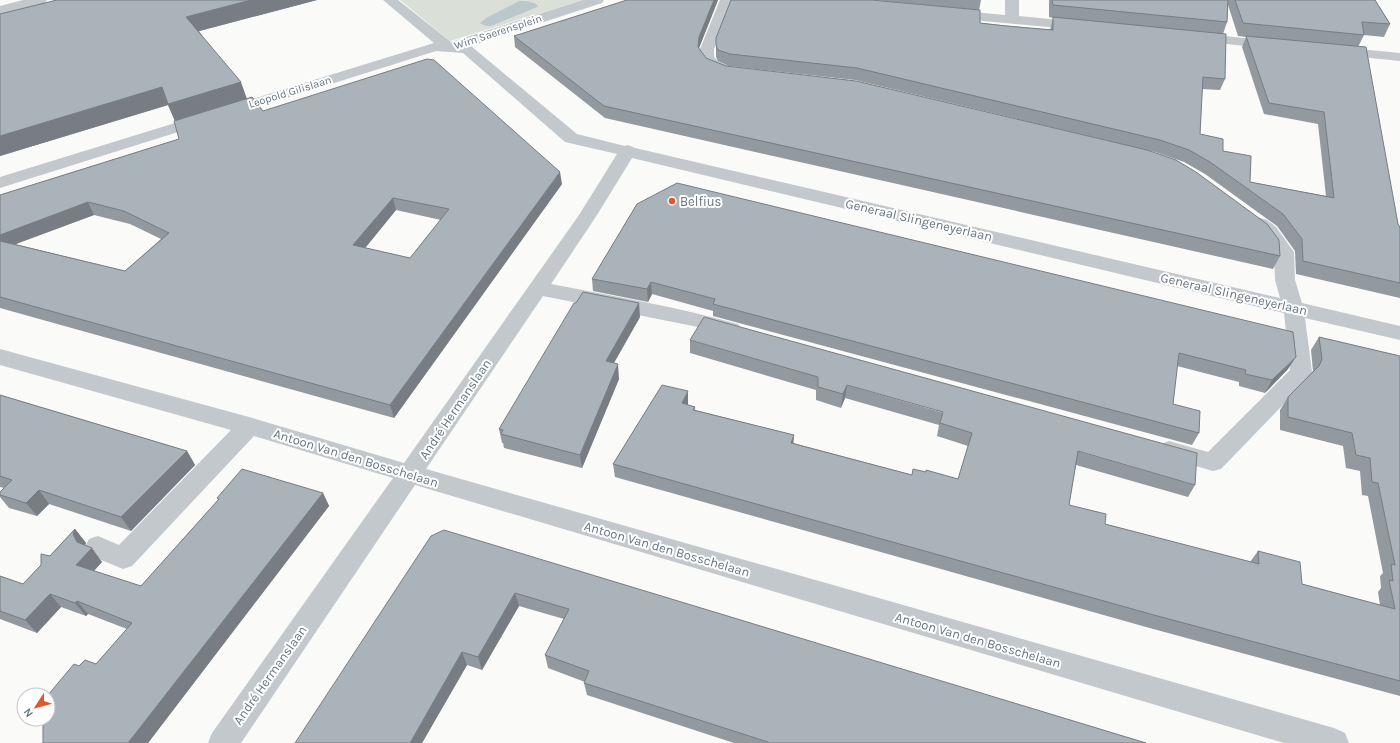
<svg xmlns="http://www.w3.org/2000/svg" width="1400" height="743" viewBox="0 0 1400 743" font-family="Karla,sans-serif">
<rect width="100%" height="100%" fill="#fafaf8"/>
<!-- green -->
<path fill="#dadfd7" d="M400,0H583L450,41Z"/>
<!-- water -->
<path fill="#bbc7cb" d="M519,1C526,1 532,1 538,6L535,8L491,26H486L480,23L486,18Z"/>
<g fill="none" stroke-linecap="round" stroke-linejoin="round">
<!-- minor -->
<path fill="#c3c8cc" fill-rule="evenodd" d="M23,0H47L45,3L0,14V6Z
M383,0H398L451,42L583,0H604L602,3L471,46L577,134L625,146L628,145L635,148L1280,298L1275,280L1274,252L1262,235L1251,224L1253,220L1260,218L1267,220L1276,227L1294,252L1295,280L1302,303L1400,326V340L1305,318L1312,372L1309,378L1221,469L1213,471L1161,456L1157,450L1161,444L1169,441L1208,452L1290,370L1284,313L632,158L597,215L551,284C614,296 677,307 738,324L742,329L738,334L731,336L693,326L543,296L426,469L1334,728L1345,733L1349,743H1284L415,485L241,743H208L212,733L393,478L254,436L132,566L123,569L89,555L85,547L89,539L98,536L119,545L231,430L0,365V349L249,417L404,463L579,215L617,154L565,142L463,53L436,51L0,188V177L434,43Z
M720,0H734L714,49V57C720,65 733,64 739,72L736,75L731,77L707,68L699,57L700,49Z
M1005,0H1019V16L1080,22L1085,23L1087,26L1085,29L1080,30L951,18L946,17L944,14L946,11L951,10L1005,15Z
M1196,33L1273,41L1278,42L1280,45L1278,48L1273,49L1191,40L1189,37L1191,34Z
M1337,47L1400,53V61L1332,54L1330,51L1332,48Z"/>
</g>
<!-- wall -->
<path fill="#929a9f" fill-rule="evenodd" d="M57,0H317L199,31L247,99L263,111L562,184L394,418L0,308V195L179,139L175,121L168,105L0,156V14ZM396,210L441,220L410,258L365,248ZM94,215L130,224L161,239L125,271L15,244Z
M627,0H718L699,48L706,58L726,66L1280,256L1273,269L605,118L515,47L514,36Z
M873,0H981L979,10Z
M1049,0H1375L1390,24L1384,37L1364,35L1358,47L1398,224L1400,227V298L1296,274L1295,251L1277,226L1205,174L1184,162L1155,152L855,80L729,66L718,61L716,57V38L980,23L1050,30L1053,18L1049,17ZM1228,5L1238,36L1246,37L1242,47L1264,114L1318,124L1326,196L1250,182L1223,151L1200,134L1202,89L1220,90L1225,79L1223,34L1227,22Z
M637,204L1288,369L1265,393L1239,386V382L1177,366L1173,404L1199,433L1192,445L713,316V311L652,294L648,302L593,291L592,279Z
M640,317L614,363L619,379L582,468L504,448L503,443H502L499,429Z
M1319,337L1400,356V696L1146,627L615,477L613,464L688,405L695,407V410L794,435L793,443L912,475L926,472L958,479L968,446L937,436L939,425L845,398L841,408L816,400V390L690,353V340L1195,485L1188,497L1076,465L1069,505L1105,524L1250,562L1258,551L1302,584L1380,605L1378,592L1381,588L1380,576L1383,573L1368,496L1362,495L1360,471L1346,468L1343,446L1280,430V410L1288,397L1313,371L1311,350Z
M0,395L187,451L195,465L131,531L49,504L37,516L9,508L0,497V492L4,488L0,487Z
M323,493L329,506L148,743H43L79,666L96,664L127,629L88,614L86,616L61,607L37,633L0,619V576L23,584L75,529L86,543L85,545L102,562L94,571L141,586L218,500L217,498Z
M431,536L1146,743H734L587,695L584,683L585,682L548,668L545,655L564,619L519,606L482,670L467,665L422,743Z"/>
<!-- shaded-wall -->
<path fill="#777d82" d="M251,0H317L192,33L186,17Z
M714,0H718L699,48L698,47L699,37Z
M241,82L247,99L175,121L168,105L0,156V136L162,87Z
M560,172L562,184L394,418L390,405Z
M393,198L396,210L357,258L353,245Z
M88,202L94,215L0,250V235Z
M651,282L652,294L648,302L647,289Z
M639,303L640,317L607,375L606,361Z
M1296,357L1288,369L1265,393L1272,380Z
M618,364L619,379L582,468L580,455Z
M847,385L845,398L841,408L843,394Z
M688,391V405L682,417V403Z
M794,435L793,448L791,443Z
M187,451L195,465L131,531L121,517Z
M39,490L49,504L37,516L26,503Z
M323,493L329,506L148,743H128Z
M75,529L86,543L84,548H92L102,562L87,578L76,565L77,542L73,534Z
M515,593L519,606L482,670L478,657Z
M50,594L61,607L37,633L25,620Z
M77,601L88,614L86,616L75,603Z
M462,652L467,665L422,743H410Z"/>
<!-- building -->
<path fill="#aab3b9" stroke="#777d82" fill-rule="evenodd" d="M57,0H251L186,17L241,82L168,104L162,87L0,136V14Z
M627,0H714L699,37L698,47L706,58L726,66L856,81L1147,150L1176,160L1196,172L1267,224L1279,240L1280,256L604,106L514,36Z
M731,0H871L980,10V23L1006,26L1053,30V17L1226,34L1225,79L1203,77L1200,134L1223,139V151L1251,156L1250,182L1334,198L1324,112L1269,103L1246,36L1366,47L1398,224L1400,227V283L1303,261L1302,239L1283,214L1210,162L1189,150L1160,140L857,68L730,54L718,50L716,45V38Z
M1052,0H1228L1227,22L1053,5Z
M1235,0H1375L1390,24L1362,22L1364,35L1243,23Z
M427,59L434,60L560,172L390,405L0,297V241L125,271L169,233L124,211L88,202L0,235V195L179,139L174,121L252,97L263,111ZM393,198L449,209L410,258L353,245Z
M677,183L1293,332L1296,357L1272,380L1245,374L1246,370L1179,353L1173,404L1200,411L1199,433L713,304L715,299L651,282L647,289L592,279L637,204Z
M583,292L639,303L606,361L618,364L580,455L501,434L503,430L499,429L574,303H576Z
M704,317L1197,453L1195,485L1078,451L1069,505L1106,514L1105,524L1259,564L1258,551L1300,562L1302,584L1395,609L1389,580L1393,581L1391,564L1395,565L1378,483L1372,482L1370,458L1356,455L1352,433L1288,417V397L1319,366L1322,359L1319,337L1400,356V681L1154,615L613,464L662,385L688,391L682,403L695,407L693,410L794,435L791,443L912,475L913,469L926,472V470L958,479L972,433L940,423L943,412L847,385L843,394L818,387V377L690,340Z
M0,395L187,451L121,517L39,490L26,503L0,495V492L12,480L0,476Z
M242,469L323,493L128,743H43V719H48V695L74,664L79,666L85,660L96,664L132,623L77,601L75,603L50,594L25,620L0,611V576L23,584L41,565V554L50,556L75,529L73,534L77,542L92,548L76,565L141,586L219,499L217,498Z
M444,530L1146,743H768V742L584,683L589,671L545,655L569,609L515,593L478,657L462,652L410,743H295L431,536Z"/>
<!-- markers -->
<circle fill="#e4572e" stroke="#fff" stroke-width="1.5" cx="672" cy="201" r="4"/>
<g text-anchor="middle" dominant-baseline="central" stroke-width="4" stroke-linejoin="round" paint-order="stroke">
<!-- far-street labels -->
<g font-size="11" fill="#657683" stroke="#fff">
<text transform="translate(498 32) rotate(-18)">Wim Saerensplein</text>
<text transform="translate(290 92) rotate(-17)">Leopold Gilislaan</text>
</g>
<!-- poi labels -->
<g font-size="13" fill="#657683" stroke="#fff" text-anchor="start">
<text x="680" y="201">Belfius</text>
</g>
<!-- street labels -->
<g font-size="13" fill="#657683" stroke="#fff">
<text transform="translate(919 220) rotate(13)">Generaal Slingeneyerlaan</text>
<text transform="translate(1234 294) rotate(13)">Generaal Slingeneyerlaan</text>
<text transform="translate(455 409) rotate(-56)">André Hermanslaan</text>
<text transform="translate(356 458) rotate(17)">Antoon Van den Bosschelaan</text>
<text transform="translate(667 549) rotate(16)">Antoon Van den Bosschelaan</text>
<text transform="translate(978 640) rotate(16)">Antoon Van den Bosschelaan</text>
<text transform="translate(270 675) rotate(-55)">André Hermanslaan</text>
</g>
</g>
<!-- north arrow -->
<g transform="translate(36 707) rotate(234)"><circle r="19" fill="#ffffff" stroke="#c1c8cd"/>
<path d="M0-3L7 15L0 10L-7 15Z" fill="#e4572e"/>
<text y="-6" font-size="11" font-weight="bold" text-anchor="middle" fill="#657683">N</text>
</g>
</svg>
